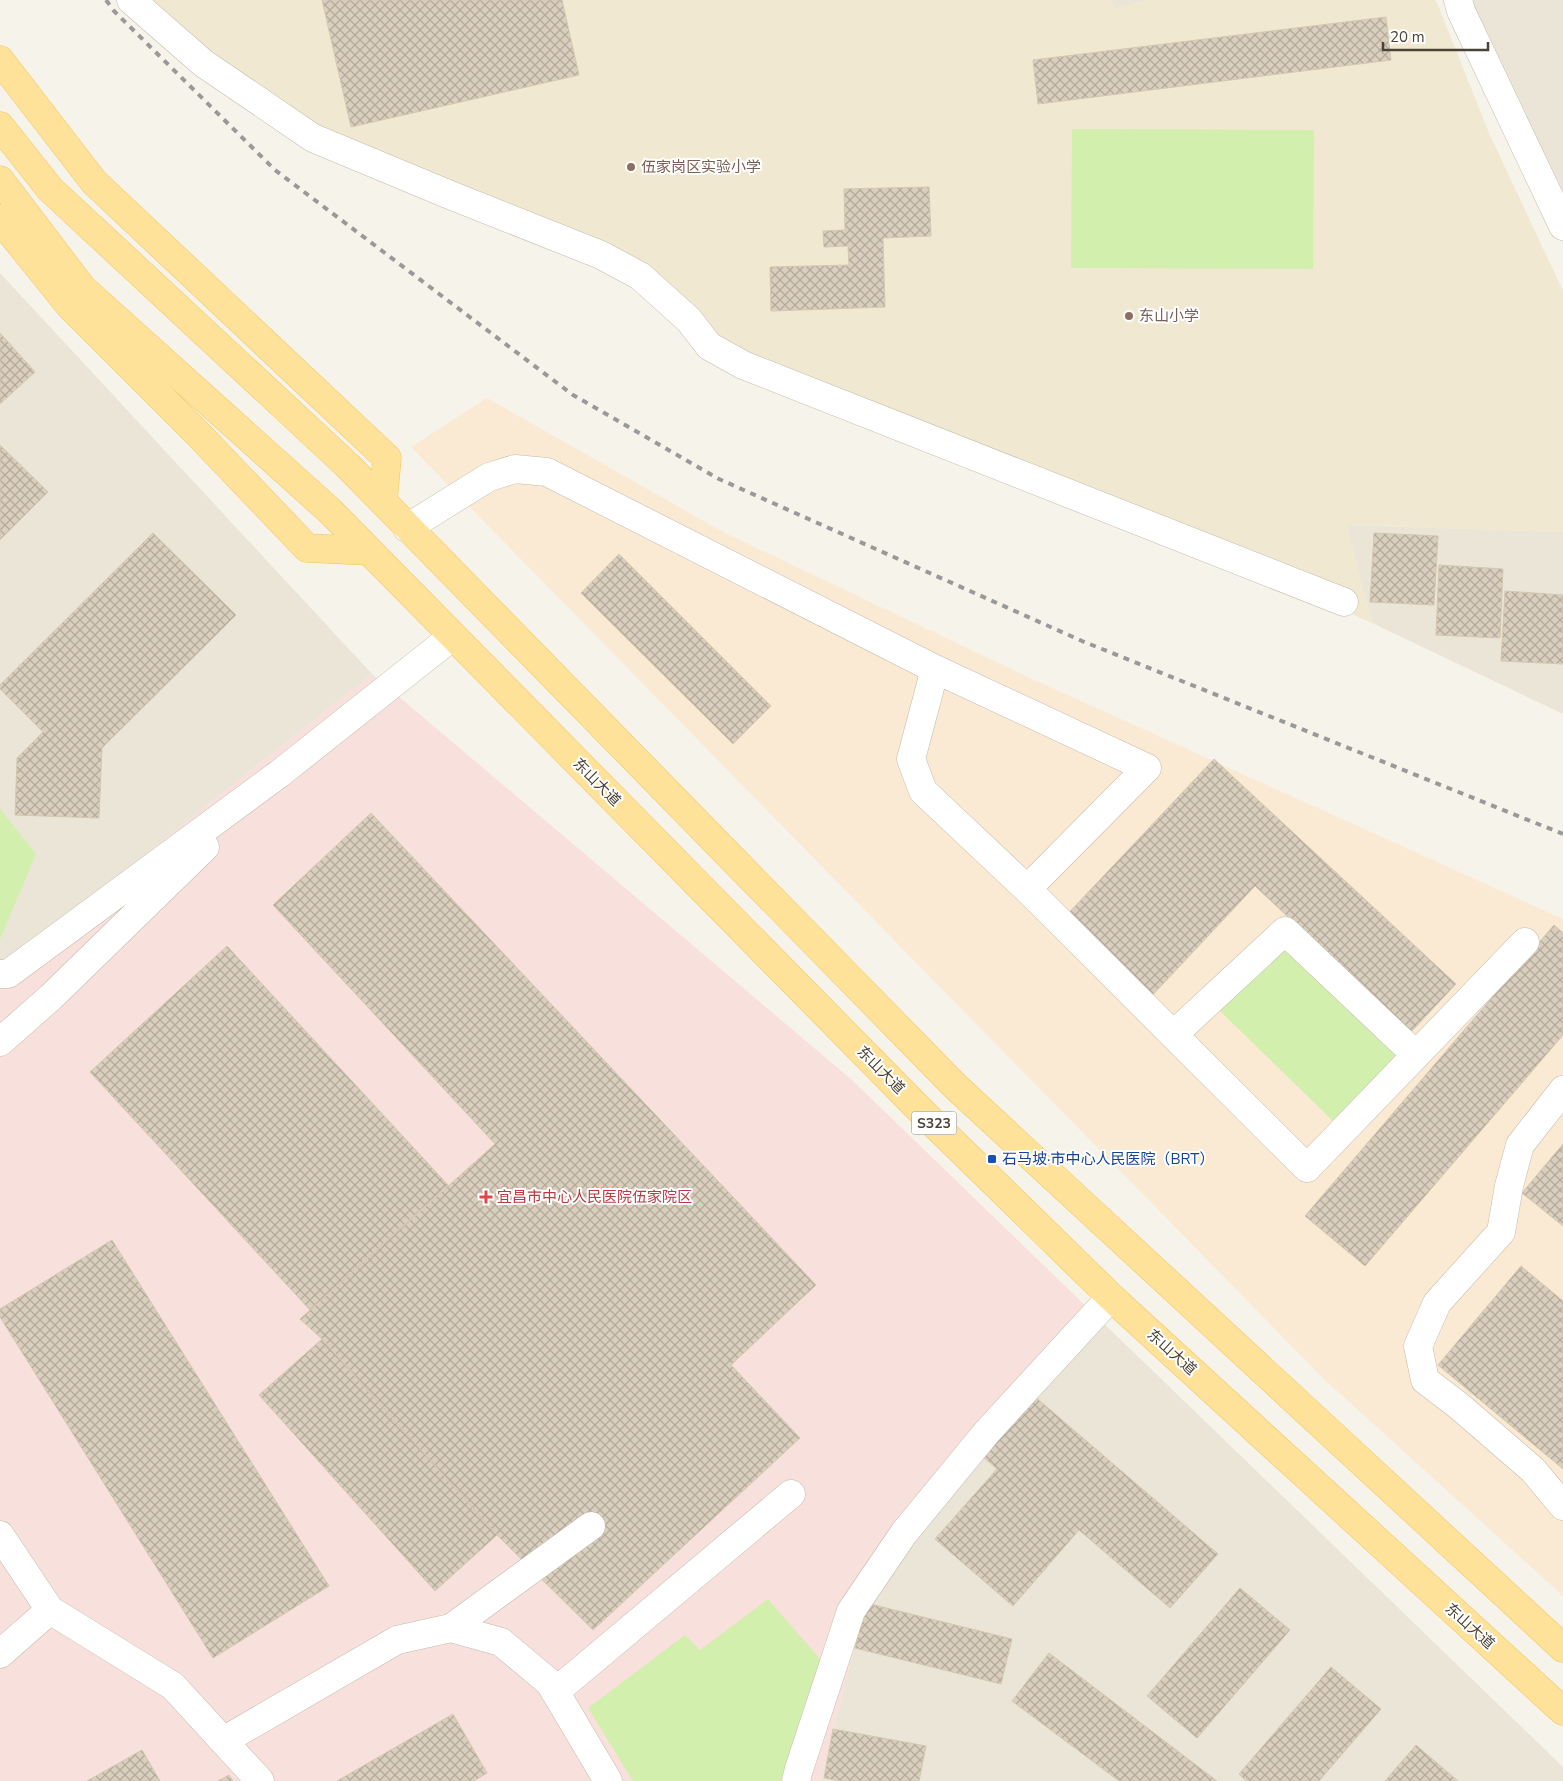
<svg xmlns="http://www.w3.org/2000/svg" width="1563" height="1781" viewBox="0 0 1563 1781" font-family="'Nunito Sans','Noto Sans SC',sans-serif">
<defs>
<pattern id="building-cross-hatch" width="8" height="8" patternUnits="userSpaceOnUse" patternTransform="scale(1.25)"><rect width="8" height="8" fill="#dacfbe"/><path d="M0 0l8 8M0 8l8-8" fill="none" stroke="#b3aa9b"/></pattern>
</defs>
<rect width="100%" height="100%" fill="#f6f3ea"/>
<!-- residential -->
<path fill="#ebe5d7" d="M1111,0H1148L1114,9Z
M1469,0H1563V207Z
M0,273L372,674L6,965H0Z
M1346,525L1563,532V714L1372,623Z
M1094,1314L1563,1767V1781H820L871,1585Z"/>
<!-- commercial -->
<path fill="#faead3" d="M487,398L723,532L1030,678L1563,919V1596L1324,1379L411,447Z"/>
<!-- education -->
<path fill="#f1e8d2" d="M145,0H1111L1114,9L1148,0H1436L1489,133L1563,291V532L1347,525L1372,623L719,342L659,279L318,129L206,55Z"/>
<!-- medical -->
<path fill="#f8e0dc" d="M372,674L852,1080L1094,1314L871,1585L820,1781H0V965H6Z"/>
<!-- grass -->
<path fill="#d2efae" d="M1072,129L1314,130L1313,269L1071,268Z
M0,809L36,854L0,939Z
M1287,943L1400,1053L1333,1121L1220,1011Z
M768,1599L826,1666L782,1779L779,1781H633L588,1708L685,1635L700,1650Z"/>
<!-- building -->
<path fill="url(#building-cross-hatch)" stroke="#d5c7b0" d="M322,0H562L579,75L351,127Z
M1386,17L1391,60L1038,104L1033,60Z
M929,187L931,236L883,238L885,307L771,311L770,267L849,265L848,246L824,247L823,231L845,230L844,189Z
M0,333L35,372L0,404Z
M0,445L48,492L0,540Z
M153,533L236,615L102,748L99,818L15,815L17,758L43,732L0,689V685Z
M1374,533L1438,536L1434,605L1370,602Z
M619,554L771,706L733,744L581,593Z
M1439,565L1503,569L1500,638L1436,635Z
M1505,591L1563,595V664L1501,661Z
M1214,759L1456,984L1411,1032L1255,886L1147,1001L1061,921Z
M371,813L816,1285L731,1365L800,1438L593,1630L497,1535L322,1339L300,1319L495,1144L273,905Z
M1554,925L1563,933V1035L1365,1266L1305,1216Z
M227,946L448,1185L310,1310L90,1072Z
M1563,1144V1226L1522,1193Z
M112,1240L329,1586L213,1658L0,1317V1309Z
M1521,1266L1563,1301V1469L1438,1365Z
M322,1339L497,1535L435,1591L259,1395Z
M1033,1395L1218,1554L1170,1608L1079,1530L1013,1606L935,1539L997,1469L981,1455Z
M1240,1588L1290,1630L1197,1738L1147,1696Z
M866,1603L1012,1639L1001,1684L855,1648Z
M1049,1653L1217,1781H1119L1012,1701Z
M1331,1667L1381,1709L1319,1781H1246L1239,1774Z
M453,1714L487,1773L474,1781H337Z
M833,1729L926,1746L919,1781H841L824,1778Z
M1416,1745L1458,1781H1385Z
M142,1750L160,1781H87Z
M229,1775L233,1781H218Z"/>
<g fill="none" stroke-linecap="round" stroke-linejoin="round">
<!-- minor casing -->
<g stroke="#c3bbab" stroke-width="29">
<path id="minor" d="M131,0L203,63L313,138L450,195L601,255L640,276L689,320L709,346L743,365L1344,602
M1458,0L1461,11L1563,226
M407,528L489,477L515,469L547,472L935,669L1147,768L1027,889L923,791L911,759L935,669
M1027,889L1307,1168L1525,942
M0,974H8L279,774L453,636
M1173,1035L1285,931L1416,1055
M0,1042L51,997L205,847
M1563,1090L1520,1145L1509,1186L1501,1232L1437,1303L1418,1346L1425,1380L1459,1406L1533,1470L1563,1506
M0,1535L50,1610L173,1686L260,1781
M451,1628L591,1526
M0,1654L50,1610
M555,1692L791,1494
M223,1741L397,1640L451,1628L501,1642L550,1683L608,1781
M796,1781L799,1769L851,1611L904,1533L987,1432L1111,1297"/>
</g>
<!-- major casing -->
<g stroke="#f2c55c" stroke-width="29">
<path id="major" d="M0,60L94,182L387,458L383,502
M0,126L50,189L347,465L955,1086L1563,1648
M0,180L82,288L330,511L926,1116L1111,1297L1563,1711
M0,219L70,306L200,436L307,548L369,551"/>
</g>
<!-- minor -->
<use href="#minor" stroke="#fff" stroke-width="28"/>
<!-- major -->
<use href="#major" stroke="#ffe29a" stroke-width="28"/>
<!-- rail -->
<path stroke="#999" stroke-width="4" stroke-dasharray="6 6" stroke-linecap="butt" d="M106,0L114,11L275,170L573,395L719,479L1082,641L1563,834"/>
</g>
<!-- markers -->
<g fill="#8d6e63" stroke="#fff" stroke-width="2">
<circle cx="631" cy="167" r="5"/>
<circle cx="1129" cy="316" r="5"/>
</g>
<rect fill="#1a4fb4" stroke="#fff" stroke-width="2" x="987" y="1154" width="10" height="10" rx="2.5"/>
<path fill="#e0444e" stroke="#fff" stroke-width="2" d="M483.5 1189.5h5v5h5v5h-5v5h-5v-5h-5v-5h5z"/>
<g text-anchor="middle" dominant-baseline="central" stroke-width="4" stroke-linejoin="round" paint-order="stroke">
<!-- shield labels -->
<rect fill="#fff" stroke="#827b73" stroke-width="1" x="911.5" y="1111.5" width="45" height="23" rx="4"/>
<g font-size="14" font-weight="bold" fill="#4c4337">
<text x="934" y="1123">S323</text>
</g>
<!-- education labels -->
<g font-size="15" fill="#785e54" stroke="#fff" text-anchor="start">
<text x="641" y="167">伍家岗区实验小学</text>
<text x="1139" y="316">东山小学</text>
</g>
<!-- street labels -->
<g font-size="15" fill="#4c4337" stroke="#fff">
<text transform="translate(597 782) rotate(45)">东山大道</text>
<text transform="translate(881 1070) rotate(45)">东山大道</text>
<text transform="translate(1172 1352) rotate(42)">东山大道</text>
<text transform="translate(1470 1626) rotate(42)">东山大道</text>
</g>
<!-- transit labels -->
<g font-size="15" fill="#164399" stroke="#fff" text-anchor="start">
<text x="1002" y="1159">石马坡·市中心人民医院（BRT）</text>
</g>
<!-- health labels -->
<g font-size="15" fill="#be3a42" stroke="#fff" text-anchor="start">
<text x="497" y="1197">宜昌市中心人民医院伍家院区</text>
</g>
</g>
<!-- scale -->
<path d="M1383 42v8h105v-8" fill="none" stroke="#4c4337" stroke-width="2.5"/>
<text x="1390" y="42" font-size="15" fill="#4c4337" stroke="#ffffff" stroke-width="4" paint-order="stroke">20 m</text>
</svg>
